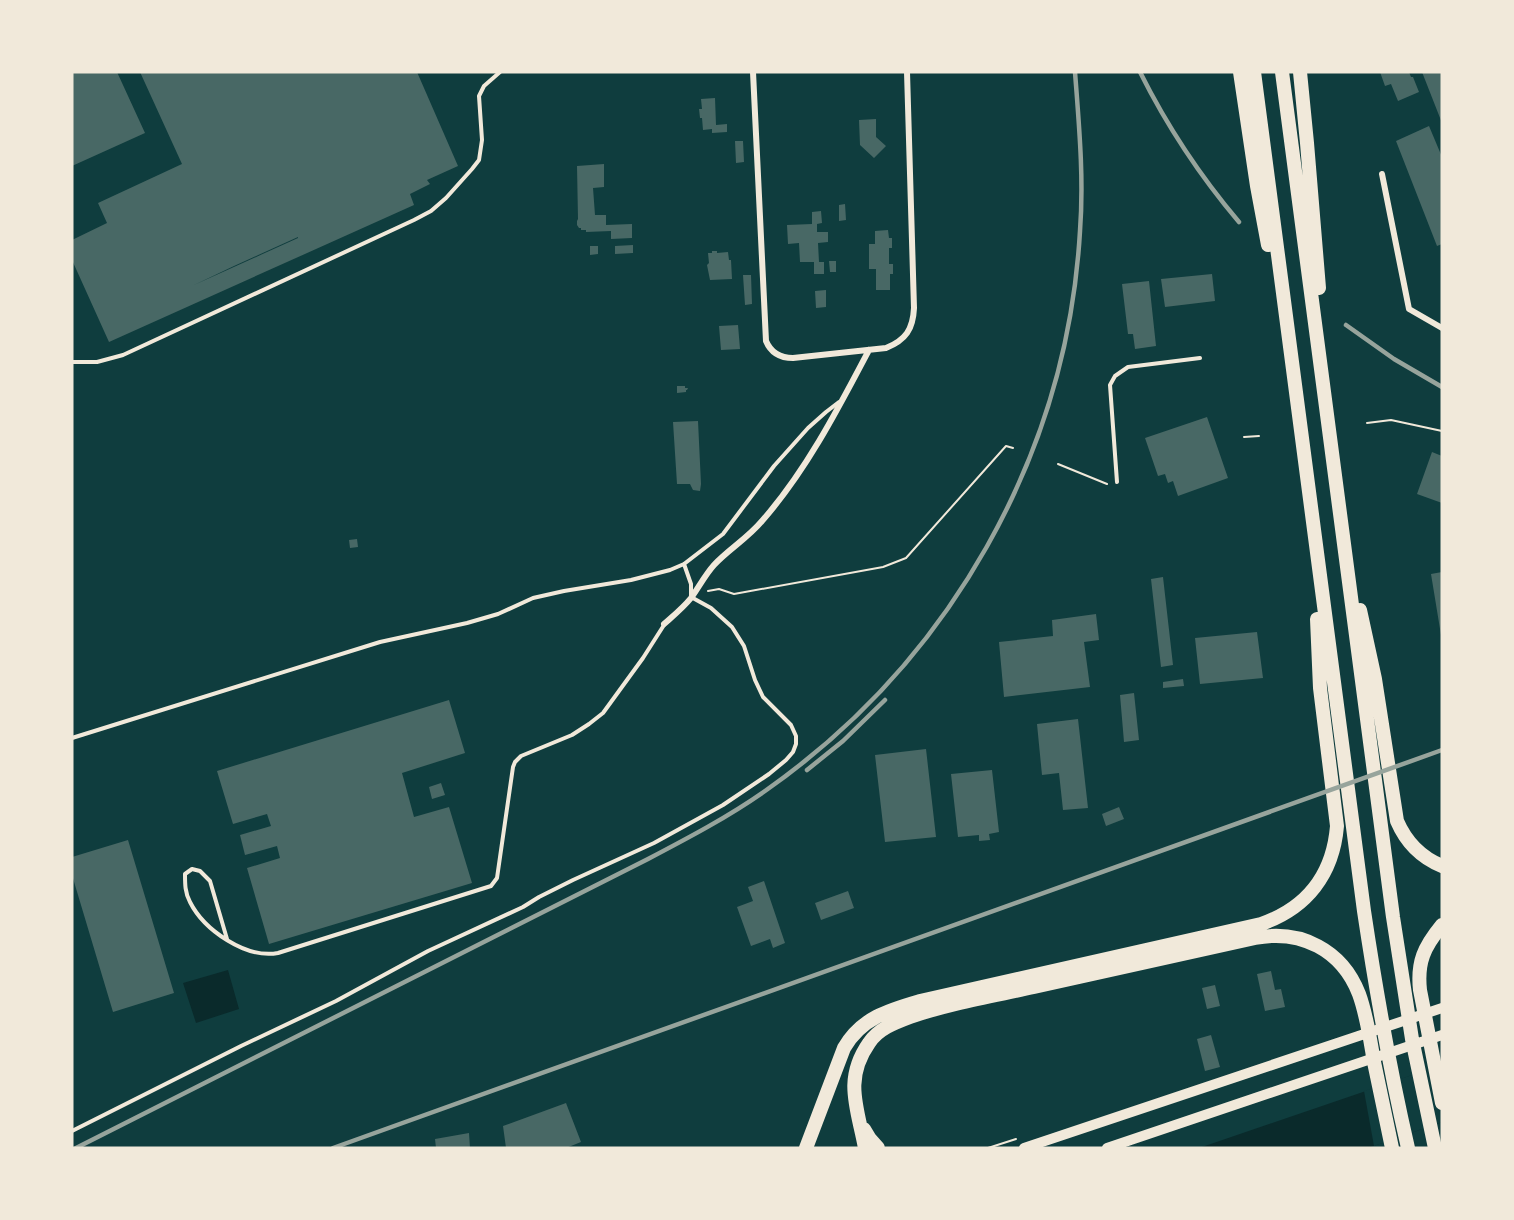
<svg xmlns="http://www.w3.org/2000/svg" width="1514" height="1220" viewBox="0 0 1514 1220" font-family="'PT Sans',sans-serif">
<rect width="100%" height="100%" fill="#0f3d3e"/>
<!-- water -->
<path fill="#0a2a2b" d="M228,970L239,1009L196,1023L183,983Z
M1442,1065V1122L1368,1148H1199Z"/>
<!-- pier -->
<path fill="#0f3d3e" d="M1442,1065V1122L1374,1146L1364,1091Z"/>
<!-- building -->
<path fill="#486865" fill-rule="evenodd" d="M72,72H117L145,133L72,166Z
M140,72H417L458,166L427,180L430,184L410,194L414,205L109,342L72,260V240L107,223L98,203L182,164ZM298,237V238L194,285L234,266Z
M1380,72H1409L1411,77H1413L1419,92L1398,101L1391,84L1385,86Z
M1422,72H1442V123Z
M715,98L716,125L727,124V132L712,133V129L703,130L702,118H700L699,109H702L701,99Z
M876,119V137L886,146L874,158L860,145L859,120Z
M1429,126L1442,157V244L1437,246L1396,141Z
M735,141H743L744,162L736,163Z
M604,164V187L593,188L595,215H606V225L632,224V238L611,239V231L586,232V230H581V228H579L577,225V221L578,219L577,166Z
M845,204L846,220L839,221V205Z
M821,211L822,223L817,224V232H828V242L818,243L819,262H824V274H814V262H800L799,243L788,244L787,225L812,224V212Z
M888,230L889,238H892V248H889V264H893V274H890V290H876V269H869V244H875V231Z
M633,245V253L615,254V246Z
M590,246H598V254L590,255Z
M712,251H717V253L728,252L729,260H731L732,279L710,280L707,265L709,263L708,253H712Z
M829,261H836V272H830Z
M1212,274L1215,301L1165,307L1161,279Z
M743,275H751L752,304L745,305Z
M1149,281L1156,346L1135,349L1133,334H1128L1122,284Z
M826,290V307L816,308L815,291Z
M738,325L740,349L721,350L719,326Z
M677,386H685V388H688L687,390H686V392L677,393Z
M1207,417L1228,478L1178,496L1173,481L1168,483L1165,474L1158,476L1145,438Z
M698,421L701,484L700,491L693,490L690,484H677L673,422Z
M1432,452L1442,456V503L1417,494Z
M357,539L358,547L350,548L349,540Z
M1442,572V635H1441L1431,574Z
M1163,577L1173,665L1161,667L1151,579Z
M1096,614L1099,640L1084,642L1090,687L1004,697L999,642L1053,636L1052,620Z
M1257,632L1263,678L1200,684L1195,638Z
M1183,679L1184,686L1163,688V682Z
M1134,693L1139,740L1124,742L1120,695Z
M449,700L465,753L402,773L414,817L449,807L472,883L269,944L247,868L280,858L277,846L245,855L240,835L271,826L267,814L233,824L217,771Z
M1078,719L1088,808L1063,810L1059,773L1042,775L1037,724Z
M926,749L936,837L885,842L875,755Z
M992,770L999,832L989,834L990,840L979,841V835L958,837L951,774Z
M441,783L445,795L432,799L429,787Z
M1119,807L1124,819L1106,826L1102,814Z
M128,840L174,993L113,1012L72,875V857Z
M764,881L785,943L773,948L770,939L751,946L737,907L753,901L748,887Z
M848,891L854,908L821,920L815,903Z
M1271,971L1275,990L1281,989L1285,1007L1265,1011L1257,974Z
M1215,985L1220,1006L1207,1009L1202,988Z
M1211,1035L1220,1067L1205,1071L1197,1039Z
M566,1103L581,1142L566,1148H506L503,1126Z
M469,1133L470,1148H436L435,1139Z"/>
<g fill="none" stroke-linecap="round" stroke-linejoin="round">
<!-- path -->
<path stroke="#f1e9da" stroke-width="2" d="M1367,423L1391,420L1442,431
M1244,437L1259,436
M1058,464L1107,484
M708,591L719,589L734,594L883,567L906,558L1006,446L1013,448
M988,1148L1016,1139"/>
<!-- service -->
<path stroke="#f1e9da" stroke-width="4" d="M72,362H97L123,355L414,220L431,211L446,198L472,169L479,160L482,140L479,96L484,86L500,72
M1117,482L1110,385L1115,376L1128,367L1200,358
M72,738L380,642L467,623L498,614L533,598L564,591L631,580L670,570L684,564L723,534L774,466L808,428L826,412L839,402
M227,939L210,881L200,871L192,869L185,874C185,884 185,893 190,902C204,930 246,959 278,953L491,886L497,878L513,767L515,762L521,756L572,735L589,724L603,713L643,658L664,625
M72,1131L241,1046L336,1001L428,951L523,907L539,897L573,880L654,843L723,805L769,774L786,760L793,752L796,744V736L791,725L763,697L755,680L744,646L732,627L711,608L691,597V584L684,564"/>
<!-- minor -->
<path stroke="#f1e9da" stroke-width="6" d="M753,72L766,341C771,353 781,358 793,358L886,348C906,340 913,329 914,308L907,72
M1382,174L1409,309L1442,328
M664,624C673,616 683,608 691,598C699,587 705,575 714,565C729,549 748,538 762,521C806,471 838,409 869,350"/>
<!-- primary -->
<path stroke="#f1e9da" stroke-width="10" d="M1024,1148L1442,1008
M1107,1148L1442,1035"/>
<!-- motorway -->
<path stroke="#f1e9da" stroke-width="14" d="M1240,72L1257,186L1268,245
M1254,72L1364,911C1376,991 1390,1070 1408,1148
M1282,72L1393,917L1412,1039L1435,1148
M1300,72L1307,143L1319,288
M1360,610L1375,679L1397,821C1406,842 1420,857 1442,866
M1442,925C1424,947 1417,962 1420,990L1442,1103
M864,1129L870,1139L878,1148
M806,1148L844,1048C861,1018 889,1010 920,1001L1261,924C1307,908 1333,874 1337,826L1320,688L1317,619
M865,1148C858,1109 843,1080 869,1043C878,1029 894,1023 910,1017C950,1003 993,996 1034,987C1108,971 1181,954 1255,938C1301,929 1342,950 1359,994C1367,1016 1370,1039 1374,1062C1380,1091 1386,1119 1392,1148"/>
<!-- rail -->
<path stroke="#97a49c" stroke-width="4.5" d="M1140,72C1167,126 1200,176 1239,222
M1346,325L1394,359L1442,387
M807,770L843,741L885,700
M76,1148L648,859C688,838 728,817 765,791C949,662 1067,456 1080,231C1084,178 1079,125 1075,72
M333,1148L1442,750"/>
</g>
<!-- border -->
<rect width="1514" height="1220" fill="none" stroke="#f1e9da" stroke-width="147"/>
</svg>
